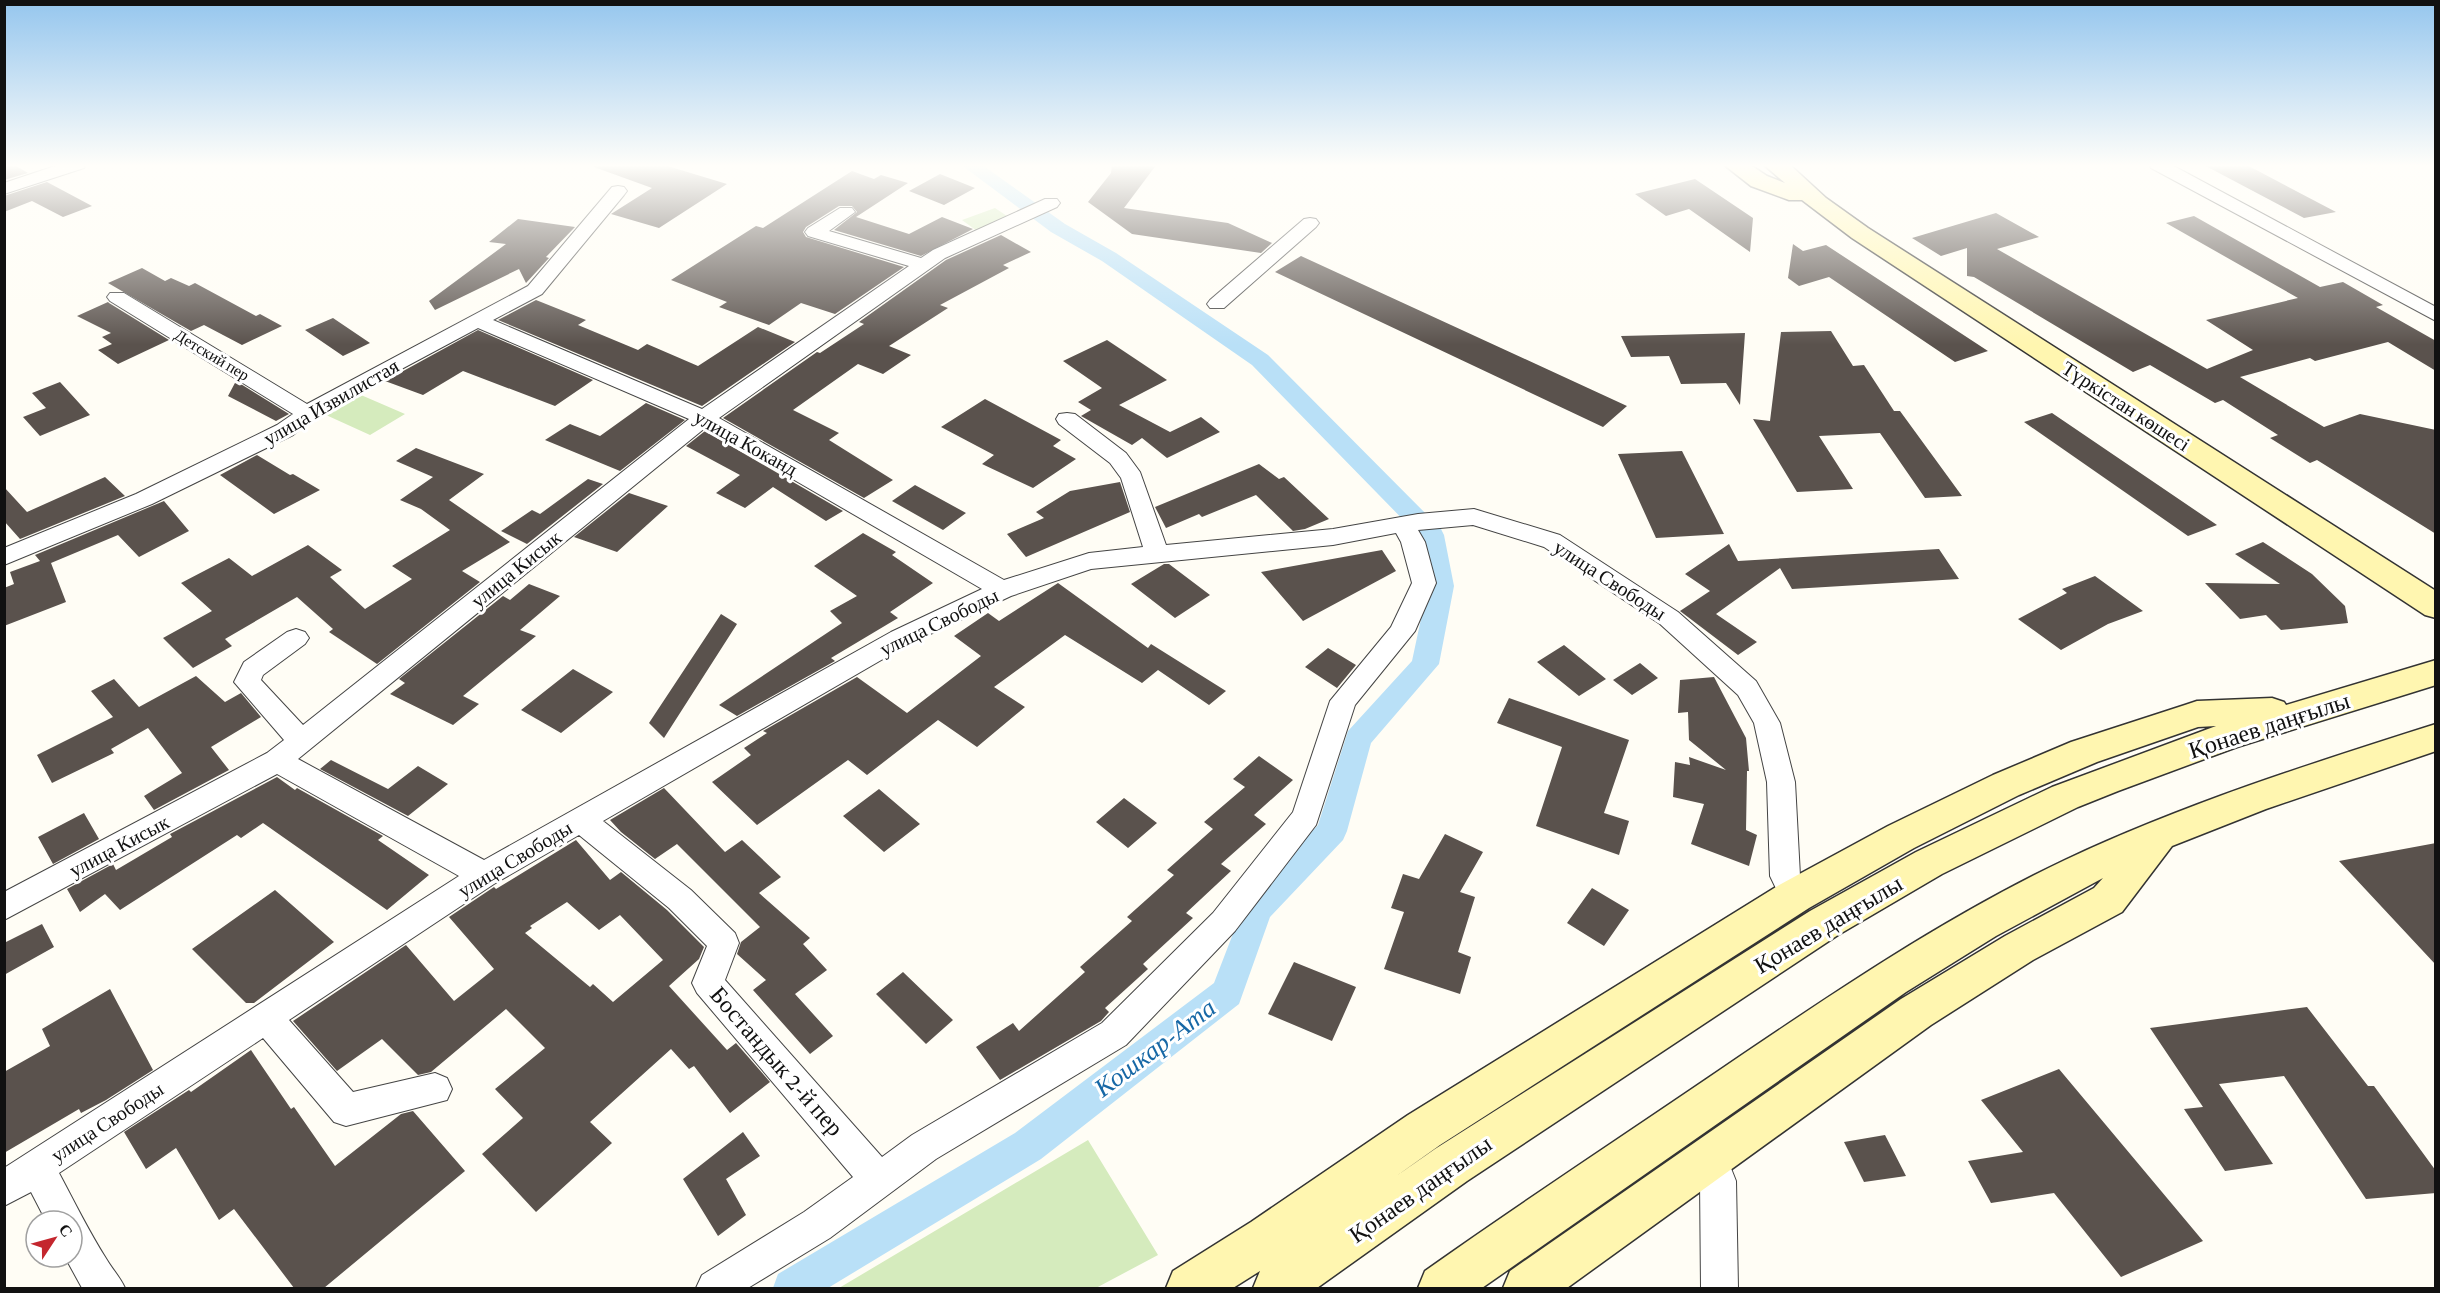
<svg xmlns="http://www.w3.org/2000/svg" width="2440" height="1293" viewBox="0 0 2440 1293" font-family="'Crimson Pro',serif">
<rect width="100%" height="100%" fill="#fffdf5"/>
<!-- green -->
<path fill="#d5ebbd" d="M995,208L1010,218L977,231L962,220Z
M361,395L405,414L370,435L326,415Z
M1088,1140L1158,1255L1096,1288H839Z"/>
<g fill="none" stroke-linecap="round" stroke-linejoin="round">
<!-- canal -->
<path fill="#b9e0f7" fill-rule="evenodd" d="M960,164H981L1065,224L1116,253L1268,355L1441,529L1444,535L1454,586L1439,664L1371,743L1347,831L1343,840L1270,917L1239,1004L1041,1159L828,1288H773L778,1274L1015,1133L1214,983L1246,900L1318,825L1348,731L1412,661L1428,586L1420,537L1252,365L1102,261L1051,232Z"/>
</g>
<!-- building -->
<path fill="#5a524d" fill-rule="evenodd" d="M4,164H13L28,173L4,180Z
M595,164H661L727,184L659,228L611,214L652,188L594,167Z
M1112,164H1157L1124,208L1228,223L1272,243L1261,253L1132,234L1088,202L1111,173Z
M2202,164H2245L2336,212L2304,218Z
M852,171L874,179L881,175L908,183L856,217L909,234L942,217L973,229L921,256L834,230L857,212L852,206H839L806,227L803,232L806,237L904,267L835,314L801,303L769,325L719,307L727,302L671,280L756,226L763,228Z
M940,174L975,188L944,205L909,191Z
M1695,179L1753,218L1750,252L1689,209L1666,216L1635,194Z
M47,182L92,206L63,217L32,201L4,212V196Z
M1996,213L2039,237L1997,249L2207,369L2253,350L2206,320L2298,298L2166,223L2194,216L2320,287L2343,282L2383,305L2376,307L2436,341V371L2388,342L2315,361L2310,358L2240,377L2324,427L2360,414L2436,430V534L2317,460L2310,463L2270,438L2278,435L2223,400L2215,403L2150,365L2133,372L1974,277L1967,276V248L1941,256L1912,238Z
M518,219L575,227L546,257L549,258L526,283L519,269L435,310L429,301L506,244L489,242Z
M1001,235L1031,252L1003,265L1009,268L940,305L948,308L889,346L911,355L883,374L858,364L793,410L839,433L829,440L893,480L864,498L723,418L817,352L820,353L864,324L859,322L946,260Z
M1793,244L1803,251L1826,245L1988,351L1955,362L1829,277L1799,286L1788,278Z
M1301,256L1627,406L1603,427L1275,272Z
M142,268L165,281L171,278L189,286L195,283L256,316L260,314L282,326L242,345L204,325L191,331L108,283Z
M536,300L586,320L578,325L638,350L647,344L698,366L758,327L795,342L702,406L498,320Z
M108,302L109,303L169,340L118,364L98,350L112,344L102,337L111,333L77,316Z
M333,318L370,343L343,356L305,330Z
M478,330L593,380L555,406L463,371L423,395L385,381Z
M1831,331L1853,366L1864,365L1894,411H1900L1962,496L1925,498L1880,433L1819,436L1853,489L1797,492L1753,419L1770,421L1781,332Z
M1745,333L1740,405L1726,383L1681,384L1669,356L1631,357L1621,336Z
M1107,340L1167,380L1119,405L1170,432L1201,417L1220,432L1167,458L1142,438L1132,445L1081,416L1091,410L1078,402L1102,388L1063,361Z
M236,381L289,414L276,421L228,396Z
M60,382L90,415L40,436L23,417L46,408L32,393Z
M985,399L1061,440L1053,446L1076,459L1033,488L982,464L994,455L941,427Z
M646,403L685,420L620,471L545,440L570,424L600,436Z
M2052,413L2217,525L2188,536L2024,422Z
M705,431L843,511L826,521L773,487L745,508L716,493L740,475L686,446Z
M416,448L484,474L449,500L510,542L462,571L480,582L377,664L329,632L333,629L297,597L225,639L232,646L193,668L163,638L212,611L181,583L229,558L252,576L308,545L342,570L330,577L365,609L412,579L392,566L450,530L421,509L400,500L433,477L396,461Z
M1682,451L1724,534L1656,538L1618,454Z
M257,455L290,475L293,474L320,490L274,514L220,475Z
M1259,464L1279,479L1284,477L1329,519L1305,529L1293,531L1256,495L1202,517L1199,514L1166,528L1155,507Z
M105,477L125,496L20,539L4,521V487L27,512Z
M588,479L603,484L527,544L501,531L532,510L540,514Z
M1120,482L1130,512L1026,557L1007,534L1044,518L1036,512L1070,491Z
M915,485L966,513L943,530L892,501Z
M629,493L668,506L617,552L574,537Z
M164,501L189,531L139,557L118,535L51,563L66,602L4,626V588L14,584L10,572L40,561L35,555Z
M863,533L896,552L892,555L933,583L890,612L898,618L831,658L835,661L737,716L719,705L842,623L830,611L857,596L814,566Z
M2263,542L2312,574L2345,606L2348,623L2281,630L2266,615L2240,619L2205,583L2280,584L2235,554Z
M1729,544L1738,561L1939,549L1959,579L1792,589L1780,568L1716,614L1757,642L1738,655L1680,611L1710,591L1685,574Z
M1382,550L1396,571L1303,621L1261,572Z
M1164,564H1169L1210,595L1175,618L1131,584Z
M2095,576L2143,611L2108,624L2061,650L2018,619L2067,593L2062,589Z
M1058,583L1148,648L1151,644L1226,691L1209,705L1158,670L1142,683L1065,635L994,687L1025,707L977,747L938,720L867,775L848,760L757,825L712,782L751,755L744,748L767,733L763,731L857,677L907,713L981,656L954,636L988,613L999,621Z
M529,584L560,596L520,630L536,636L463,696L479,704L453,725L390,694L405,683L399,679L503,596L510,600Z
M721,614L737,624L664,738L649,723Z
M1564,645L1606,679L1579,696L1537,662Z
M1328,648L1356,665L1337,688L1305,667Z
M1640,663L1658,678L1632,695L1613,680Z
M573,669L613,692L561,733L521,710Z
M196,676L225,702L241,693L261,717L211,747L229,770L154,810L144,796L182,773L148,728L111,749L114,753L52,783L37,755L113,717L91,691L114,679L139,707Z
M1714,677L1746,738L1749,771H1747L1746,830L1757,835L1749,866L1691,844L1704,804L1673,797L1675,762L1690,765L1689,757L1726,770L1689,740L1688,712L1678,713L1680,680Z
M1509,698L1629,740L1604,813L1629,821L1619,855L1536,826L1562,747L1497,723Z
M1259,756L1293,780L1254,815L1266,824L1221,864L1231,871L1186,913L1193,918L1143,964L1148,969L1105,1008L1109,1012L1101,1021L1000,1080L976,1047L1013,1023L1019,1031L1085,972L1080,967L1132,921L1127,917L1174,875L1167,870L1213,829L1204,822L1245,787L1233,779Z
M331,760L388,789L418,766L448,784L408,816L320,769Z
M277,777L295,790L297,788L383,836L378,840L429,875L387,910L263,823L241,838L237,835L120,910L105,894L80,912L67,889L113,864L116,870L172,837L170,834Z
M664,788L725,852L742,840L781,877L759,893L810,938L803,944L827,970L795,994L833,1036L810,1054L753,990L766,980L737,954L741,942L760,927L677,844L655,859L621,832L610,820Z
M879,789L920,824L884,852L843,816Z
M1124,798L1157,823L1128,848L1096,822Z
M84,813L99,839L53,864L38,837Z
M1445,834L1483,852L1460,892L1475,897L1458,952L1471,957L1460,994L1384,969L1404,912L1391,908L1403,874L1419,879Z
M576,840L610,880L621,872L667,910L704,947L699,959L669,986L727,1050L736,1043L770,1082L730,1113L694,1066L689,1069L671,1049L590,1122L612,1143L536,1212L482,1154L523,1118L495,1089L545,1048L506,1009L431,1072L418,1075L382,1039L337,1071L293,1021L406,945L454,1001L494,969L449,917L494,887L496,889ZM567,902L599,930L620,915L663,960L613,1002L593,984L590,987L525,933L532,928L530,926Z
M2436,843V965L2339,861Z
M1592,888L1629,910L1604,946L1567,923Z
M275,890L334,942L254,1003H246L192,949Z
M42,924L54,947L4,975V943Z
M1294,962L1356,987L1332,1041L1268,1014Z
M903,972L953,1020L926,1044L876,994Z
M110,989L153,1070L106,1100L81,1113L79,1109L4,1153V1072L50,1046L42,1029Z
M2307,1007L2368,1086H2374L2436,1171V1193L2366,1199L2284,1076L2219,1084L2273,1164L2225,1171L2184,1109L2203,1107L2150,1028Z
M251,1050L291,1109L294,1107L335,1166L401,1114L413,1111L465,1171L324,1288H294L234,1209L219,1220L176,1148L146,1169L124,1132L189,1090L191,1092Z
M2059,1069L2203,1241L2121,1277L2054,1193L1991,1203L1968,1161L2023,1152L1981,1100Z
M743,1132L760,1156L726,1179L746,1215L718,1236L683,1179Z
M1885,1135L1906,1176L1864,1182L1844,1142Z"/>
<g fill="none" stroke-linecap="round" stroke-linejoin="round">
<!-- street casing -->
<g stroke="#444" stroke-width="2">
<path id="street" d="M61,164H86L84,168L4,194V183Z
M2149,164H2170L2436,307V321L2151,168Z
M618,186L624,187L627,191L624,195L542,294L493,320L702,409L909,266L808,236L805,232L808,228L840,208H852L855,212L829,231L921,258L933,250L1045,199H1057L1060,203L1057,207L945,258L719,418L1004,580L1089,553L1143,547L1121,478L1110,463L1059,424L1056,419L1059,414L1067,413L1075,414L1126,453L1140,472L1166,545L1333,529L1418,514L1474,509L1560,535L1678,612L1756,681L1780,723L1795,782L1800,876L1810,896L1806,905L1795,909L1784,905L1770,876L1767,782L1754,723L1738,695L1660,624L1544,547L1473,525L1418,530L1425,542L1436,583L1415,631L1355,705L1316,825L1235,931L1126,1045L936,1159L830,1238L748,1288H696L702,1275L804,1212L853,1177L697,993L692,983L707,946L669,908L579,835L494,884L289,1020L353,1092L435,1073L447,1078L452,1089L447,1100L346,1126L334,1122L263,1038L59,1173C75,1203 89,1232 107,1260C113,1270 120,1277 125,1288H82L65,1257H72V1221H46L31,1192L4,1206V1168L459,876L277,774L4,920V892L267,753L284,740L234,682L244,662L287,632L296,629L305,632L309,638L305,644L263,675L261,680L303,725L689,419L478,328L325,410L293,435L152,504L4,565V548L136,494L277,425L293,414L110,301L107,297L110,293H124L307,404L528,286L612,187ZM705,428L982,589L891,632L484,860L298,759ZM1396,533L1401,542L1412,583L1391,627L1330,701L1293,812L1213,913L1102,1023L912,1135L882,1157L725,980L739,943L735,933L691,890L603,821L909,644L1011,596L1091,569L1333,545Z
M1310,218L1316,219L1319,223L1316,227L1224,308H1210L1207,304L1210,300L1304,219Z
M1711,1143L1723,1148L1736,1181L1738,1288H1701L1700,1181L1694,1160L1699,1148Z"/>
</g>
<!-- secondary casing -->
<g stroke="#333" stroke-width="3">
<path id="secondary" d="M1723,164H1749L1767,176L1785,183L1763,164H1789L1826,198L1868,228L2436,591V618L2425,615L1852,238L1802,200H1789L1751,186Z
M2436,660V685L2237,747L2118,791L2078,807L1942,874L1838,935L1467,1181L1317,1288H1253L1260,1271L1233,1288H1166L1173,1271L1251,1222L1408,1115L1781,884L1888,826L1993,775L2071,742L2185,705L2197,701L2272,698L2284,702L2286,705ZM2216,726L2052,787L1916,852L1810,911L1435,1149L1395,1177L1440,1145L1809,908L1914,848L2019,795L2097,762L2198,727Z
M2436,724V751L2266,809L2172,846L2122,912L2033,960L1931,1025L1567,1288H1503L1510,1271L1901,999L2005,936L2094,888L2103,878L1996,936L1906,992L1482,1288H1418L1425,1271C1518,1205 1614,1142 1708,1078C1823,1000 1939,920 2065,860C2184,804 2310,764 2436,724Z"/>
</g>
<!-- street -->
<use href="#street" fill="#fff" fill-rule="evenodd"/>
<!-- secondary -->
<use href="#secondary" fill="#fff6b0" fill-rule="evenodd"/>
</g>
<!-- sky -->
<linearGradient id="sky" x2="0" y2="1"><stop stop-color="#95c6ee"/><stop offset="0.48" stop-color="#fffefa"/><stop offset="1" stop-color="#fffefa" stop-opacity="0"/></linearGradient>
<rect width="2440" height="345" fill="url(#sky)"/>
<g text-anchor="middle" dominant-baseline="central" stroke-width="6" stroke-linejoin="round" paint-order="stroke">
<!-- far-street labels -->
<g font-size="16" fill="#111" stroke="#fff">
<text transform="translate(212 355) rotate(31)">Детский пер</text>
</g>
<!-- street labels -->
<g font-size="20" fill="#111" stroke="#fff">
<text transform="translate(331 402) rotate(-30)">улица Извилистая</text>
<text transform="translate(2126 406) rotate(33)">Түркістан көшесі</text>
<text transform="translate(746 443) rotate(29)">улица Коканд</text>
<text transform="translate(516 569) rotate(-39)">улица Кисык</text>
<text transform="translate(1610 580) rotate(33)">улица Свободы</text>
<text transform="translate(939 622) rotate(-26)">улица Свободы</text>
<text transform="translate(119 846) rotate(-28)">улица Кисык</text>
<text transform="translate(515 859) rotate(-31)">улица Свободы</text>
<text transform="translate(107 1122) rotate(-33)">улица Свободы</text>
</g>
<!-- near-street labels -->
<g font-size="24" fill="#111" stroke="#fff">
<text transform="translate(2269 725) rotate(-18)">Қонаев даңғылы</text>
<text transform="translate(1828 924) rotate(-31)">Қонаев даңғылы</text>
<text transform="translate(777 1061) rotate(49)">Бостандык 2-й пер</text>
<text transform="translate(1420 1189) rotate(-35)">Қонаев даңғылы</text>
</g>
<!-- near-water labels -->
<g font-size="26" font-style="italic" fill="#1768a6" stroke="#fff">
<text transform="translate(1155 1048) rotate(-37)">Кошкар-Ата</text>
</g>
</g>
<!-- border -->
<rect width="2440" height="1293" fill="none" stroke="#111111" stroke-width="12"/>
<!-- north arrow -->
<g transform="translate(54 1239) rotate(54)"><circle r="28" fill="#ffffff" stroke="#a0a0a0" stroke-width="1.5"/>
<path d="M0-4.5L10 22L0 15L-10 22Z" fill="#c4262e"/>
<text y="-9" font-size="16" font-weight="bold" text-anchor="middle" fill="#111111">С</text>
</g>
</svg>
